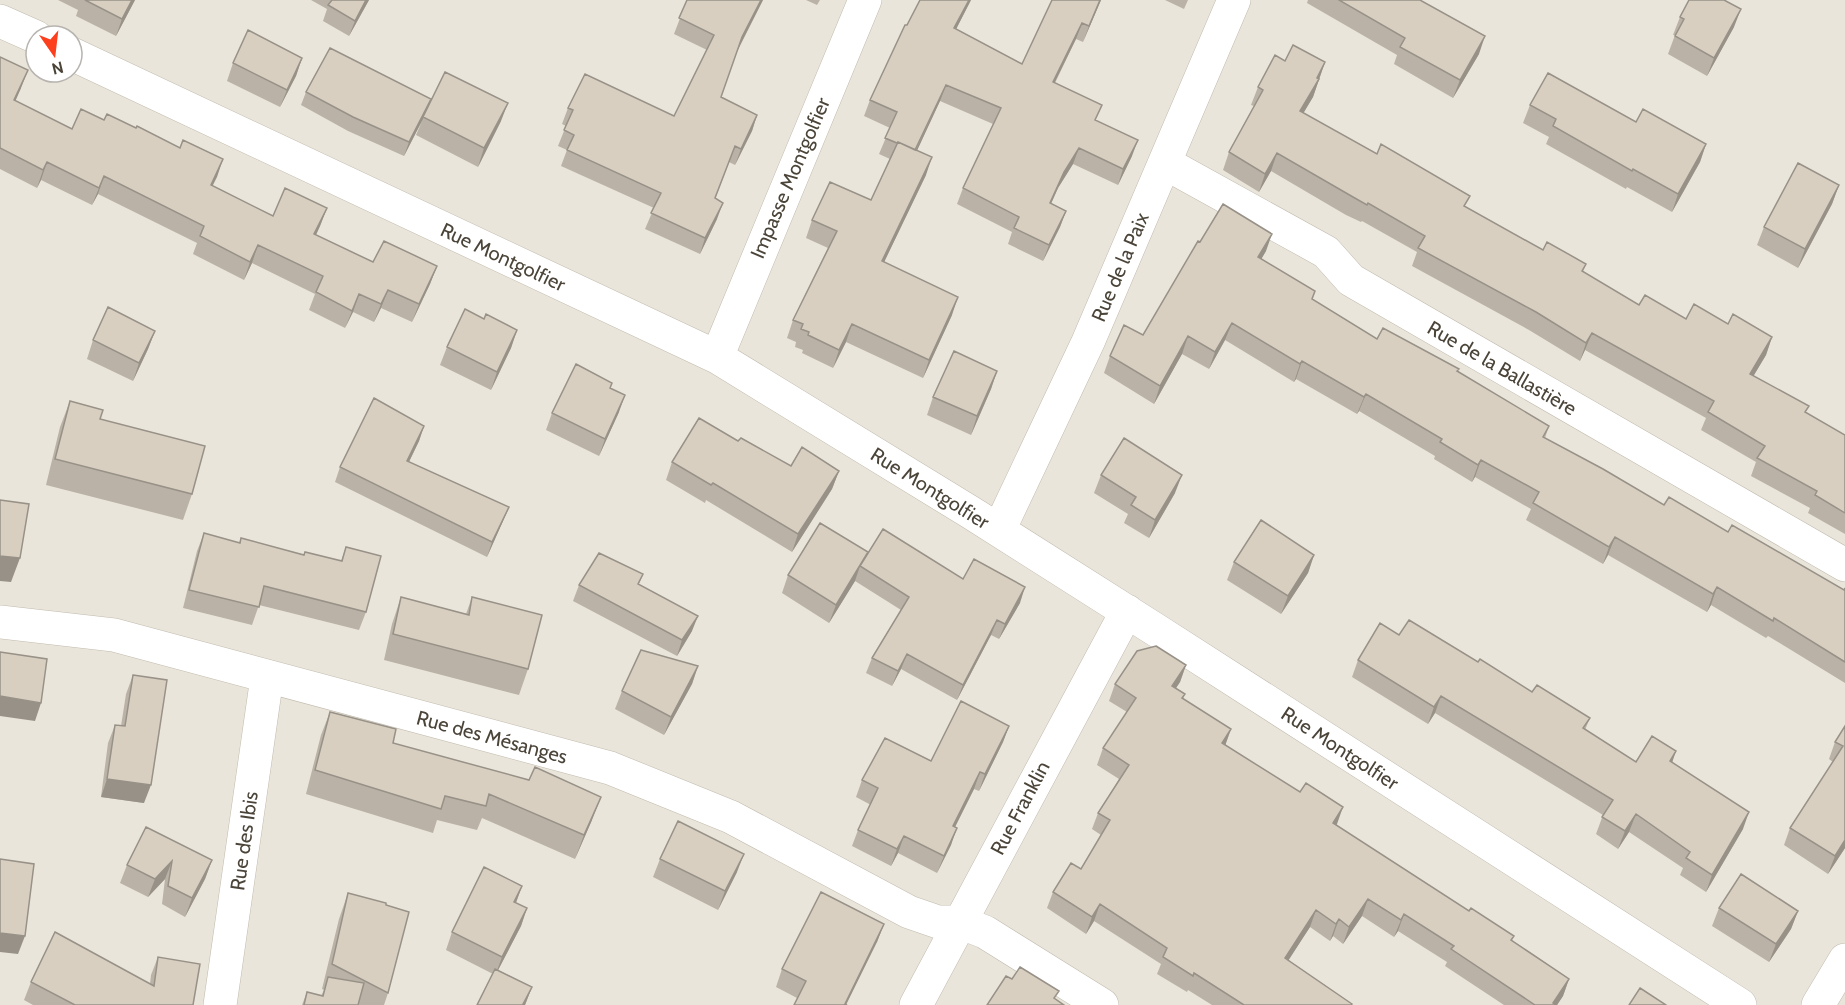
<svg xmlns="http://www.w3.org/2000/svg" width="1845" height="1005" viewBox="0 0 1845 1005" font-family="Cabin,sans-serif">
<rect width="100%" height="100%" fill="#f6f3ec"/>
<!-- residential -->
<path fill="#eae5da" fill-rule="evenodd" d="M0,0H1845V1005H0ZM36,36H72V72H36Z"/>
<g fill="none" stroke-linecap="round" stroke-linejoin="round">
<!-- minor casing -->
<g stroke="#c2bbae" stroke-width="34">
<path id="minor" d="M0,21L36,37
M72,54L717,357L970,512L1156,630L1740,1005
M1165,163L1326,252L1351,280L1845,565
M717,357L865,0
M999,530L1088,342L1234,0
M0,622L114,635L610,768L731,817L909,912L938,922H959L985,932L1102,1005
M220,1005L267,677
M916,1005L1127,611
M1818,1005L1845,960"/>
</g>
<!-- minor -->
<use href="#minor" stroke="#fff" stroke-width="33"/>
</g>
<!-- wall -->
<path fill="#bab2a6" d="M58,0H135L116,36L76,16L78,10Z
M311,0H369L349,36L323,21L327,9Z
M687,0H763L737,52L721,97L757,115L752,131L735,165L729,162L715,199L717,219L700,254L645,229L654,208L561,166L567,150L558,146L566,126L562,124L568,108L674,116L707,50L674,34Z
M806,0H820L817,5Z
M971,0L956,29L1022,64L1101,0L1083,42L1076,39L1055,83L1096,120L1132,156L1118,185L1073,164L1058,188L1051,204L1066,211L1060,227L1043,261L1008,244L1012,232L957,204L963,188L993,124L940,101L917,150L926,175L884,262L952,315L923,378L846,342L833,368L802,353L803,350L795,347L796,342L787,338L793,320L828,248L806,238L812,220L871,200L890,159L879,154L890,128L864,116L870,100L907,25Z
M1165,0H1188L1184,9Z
M1308,0H1420L1479,54L1453,98L1394,64L1397,55L1307,3Z
M1680,17L1734,27L1707,76L1668,54L1675,35H1673Z
M0,57L21,88L15,101L72,129L104,120L180,148L223,159L212,186L273,216L327,208L320,226L316,235L373,262L437,266L430,284L412,322L381,308L374,322L353,312L345,328L309,310L315,294L252,263L244,280L193,254L197,243L98,194L92,205L41,180L37,188L0,169Z
M302,58L296,76L280,107L227,81L233,63Z
M1285,61L1325,62L1313,97L1303,113L1466,208L1543,250L1586,264L1583,272L1639,305L1686,319L1728,324L1772,337L1766,355L1753,376L1806,413L1845,435V534L1808,513L1810,508L1751,476L1756,462L1701,430L1706,418L1585,350L1580,361L1529,330L1412,266L1417,252L1362,221L1361,222L1346,215L1271,171L1259,192L1223,170L1229,152L1254,106L1251,105L1258,87Z
M306,92L427,108L501,121L478,167L416,135L422,121L404,156L348,131L301,105Z
M1530,105L1636,122L1706,144L1700,162L1672,212L1627,187L1626,189L1546,144L1549,137L1523,123Z
M1839,185L1832,204L1798,268L1757,245L1764,227Z
M1200,242L1266,251L1261,259L1315,291L1312,299L1377,339L1458,372L1549,426L1545,438L1664,505L1728,532L1844,590L1845,588V683L1768,636L1766,638L1711,605L1707,612L1608,555L1603,564L1526,520L1531,509L1475,477L1472,482L1434,459L1435,456L1359,411L1357,414L1296,379L1294,382L1225,340L1209,369L1182,354L1154,404L1104,373L1110,356L1143,335Z
M484,319L517,330L511,348L491,390L440,365L447,347Z
M155,331L148,349L133,381L87,359L93,340Z
M997,371L991,389L971,435L927,415L933,397Z
M612,383L610,388L619,412L599,456L546,430L552,413Z
M70,401L100,419L192,494L183,520L46,485L60,427Z
M424,426L419,441L409,462L509,507L503,521L487,557L335,482L340,467Z
M738,441L791,466L839,471L832,489L792,552L706,500L705,503L666,480L672,462Z
M1101,475L1175,493L1149,538L1124,523L1128,514L1094,493Z
M204,533L239,543L241,538L304,555L341,561L346,547L366,612L359,630L259,605L252,625L183,608L197,551Z
M868,552L963,579L1020,603L999,639L991,635L957,700L901,669L892,686L866,673L872,658L901,610L855,581L829,623L782,593L788,575Z
M1314,555L1308,573L1281,614L1227,580L1234,562Z
M643,574L639,584L692,631L677,656L573,601L579,585Z
M401,597L466,614L472,597L528,669L519,695L384,660L392,624Z
M1399,635L1478,662L1532,692L1590,718L1585,730L1636,762L1672,763L1743,829L1706,892L1680,875L1683,868L1629,832L1618,849L1596,834L1603,815L1435,713L1428,724L1352,677L1358,660Z
M1186,665L1180,682L1176,688L1185,694L1183,699L1231,729L1225,745L1337,824L1336,825L1469,911L1514,936L1512,940L1569,979L1563,996L1557,1005H1504L1445,966L1447,962L1398,931L1394,937L1362,916L1343,944L1333,936L1330,941L1310,927L1288,960L1352,1005H1212L1188,990L1187,992L1157,974L1161,964L1094,921L1086,934L1047,908L1053,892L1081,869L1101,835L1092,829L1098,813L1119,779L1097,765L1103,748L1127,712L1109,701L1115,684Z
M698,666L692,684L664,735L615,709L622,691Z
M133,675L144,803L101,797L108,743L115,725L121,726L126,694Z
M330,712L393,743L592,820L575,859L482,818L477,830L437,820L433,833L306,794L321,735Z
M1009,726L1003,742L979,791L974,789L955,827L951,845L937,873L898,853L891,866L852,846L858,830L871,805L856,797L862,780L931,761Z
M1845,726V848L1828,874L1784,845L1790,828L1833,762L1829,759L1835,742Z
M660,859L737,872L718,910L653,877Z
M212,860L205,879L185,917L162,904L165,879L148,897L120,883L127,865Z
M522,886L516,903L527,908L521,926L498,970L532,987L525,1005H477L493,974L446,950L452,932Z
M348,893L388,993L384,1005H302L307,992L321,996L324,990L322,989L339,919Z
M1719,908L1798,911L1791,929L1769,962L1712,926Z
M884,924L877,942L797,998L776,987L782,969Z
M158,957L193,1005H33L24,1000L31,982L150,984L151,975Z"/>
<!-- shaded-wall -->
<path fill="#979187" d="M132,0H135L116,36L122,19Z
M366,0H369L349,36L355,21Z
M761,0H763L736,53L742,37Z
M969,0H971L948,45L954,28Z
M1100,0H1101L1083,42L1089,26Z
M1741,9L1734,27L1707,76L1714,58Z
M1082,23L1076,39L1047,98L1053,82Z
M1485,36L1479,54L1453,98L1460,80Z
M302,58L296,76L280,107L287,90Z
M1325,62L1313,97L1294,129L1300,111Z
M28,70L21,88L8,118L14,100Z
M946,85L940,101L909,168L915,152Z
M431,99L426,113L404,156L409,142Z
M508,103L501,121L478,167L484,148Z
M757,115L752,131L735,165L741,149Z
M1138,140L1132,156L1118,185L1123,169Z
M1706,144L1700,162L1672,212L1678,194Z
M1079,148L1073,164L1058,188L1044,219L1050,203L1064,172Z
M1277,153L1271,171L1259,192L1265,174Z
M932,157L926,175L876,279L882,261Z
M223,159L217,177L204,203L211,185Z
M47,162L41,180L37,188L43,170Z
M104,176L98,194L92,205L99,188Z
M1839,185L1832,204L1798,268L1805,249Z
M723,203L717,219L700,254L705,238Z
M327,208L320,226L308,252L314,234Z
M1066,211L1060,227L1043,261L1049,245Z
M1272,234L1266,251L1252,275L1258,257Z
M258,245L252,263L244,280L250,262Z
M437,266L430,284L412,322L419,304Z
M388,290L381,308L374,322L381,304Z
M359,294L353,312L345,328Z
M958,297L952,315L923,378L929,360Z
M1232,323L1225,340L1209,369L1215,352Z
M852,324L846,342L833,368L839,350Z
M517,330L511,348L491,390L497,372Z
M155,331L148,349L133,381L139,363Z
M1592,333L1585,350L1580,361L1586,343Z
M1188,336L1182,354L1154,404L1160,386Z
M1772,337L1766,355L1744,392L1750,374Z
M1302,361L1296,379L1294,382L1300,364Z
M997,371L991,389L971,435L977,416Z
M1366,394L1359,411L1357,414L1364,397Z
M625,395L619,412L599,456L605,439Z
M424,426L419,441L402,476L407,461Z
M1481,460L1475,477L1472,482L1478,465Z
M839,471L832,489L792,552L798,534Z
M1182,475L1175,493L1149,538L1155,520Z
M509,507L503,521L487,557L492,542Z
M1615,537L1608,555L1603,564L1609,547Z
M868,552L860,566L855,581L829,623L836,605Z
M1314,555L1308,573L1281,614L1288,596Z
M0,556L20,558L11,582L0,581Z
M1025,587L1020,603L999,639L1005,624Z
M1717,587L1711,605L1707,612L1713,594Z
M698,616L692,631L677,656L682,640Z
M997,620L991,635L957,700L963,685Z
M907,654L901,669L892,686L898,671Z
M1186,665L1180,682L1166,703L1172,686Z
M698,666L692,684L664,735L671,717Z
M0,696L41,703L35,721L0,716Z
M1441,696L1435,713L1428,724L1434,707Z
M1009,726L1003,742L979,791L985,774Z
M1231,729L1225,746L1222,743Z
M1676,751L1670,769V761Z
M980,772L974,789L947,843L953,826Z
M107,779L151,785L144,803L101,797Z
M601,797L592,820L575,859L584,835Z
M1343,807L1337,824L1327,840L1333,823Z
M1749,812L1743,829L1706,892L1712,875Z
M1636,814L1629,832L1618,849L1625,831Z
M957,828L951,845L937,873L944,856Z
M904,836L898,853L891,866L897,849Z
M1845,840V848L1828,874L1835,856Z
M744,854L737,872L718,910L725,891Z
M212,860L205,879L185,917L192,898Z
M172,861L165,879L148,897L155,879Z
M522,886L515,905L514,902Z
M1368,899L1362,916L1343,944L1349,927Z
M1100,904L1094,921L1086,934L1092,917Z
M527,908L521,926L495,976L502,957Z
M1316,910L1310,927L1279,975L1285,958Z
M1798,911L1791,929L1769,962L1776,944Z
M1404,914L1398,931L1394,937L1401,920Z
M1339,919L1333,936L1330,941L1336,924Z
M884,924L877,942L846,1005H844Z
M0,933L25,936L18,954L0,952Z
M1569,979L1563,996L1557,1005L1553,1003Z
M532,987L525,1005H523Z"/>
<!-- building -->
<path fill="#d8cfc1" stroke="#979187" stroke-width="1.5" d="M85,0H132L122,19Z
M332,0H366L355,21L328,5Z
M687,0H761L742,37L721,97L757,115L741,149L735,146L715,198L723,203L705,238L651,213L661,193L567,150L574,135L564,130L573,110L568,108L585,74L674,116L714,35L679,18Z
M920,0H969L954,28L1022,64L1052,0H1100L1089,26L1082,23L1053,82L1102,105L1095,120L1138,140L1123,169L1079,148L1064,172L1050,203L1066,211L1049,245L1014,228L1019,217L963,188L1001,108L946,85L915,150L898,142L897,143L885,138L897,112L870,100L905,25H907Z
M1339,0H1420L1485,36L1460,80L1400,47L1405,38Z
M1689,0H1724L1741,9L1714,58L1675,36L1684,19L1680,17Z
M248,30L302,58L287,90L233,63Z
M1293,45L1325,62L1317,78L1319,79L1300,111L1377,154L1381,144L1470,196L1464,206L1543,250L1547,242L1586,264L1582,271L1639,305L1645,295L1686,319L1694,304L1728,324L1733,314L1772,337L1750,374L1809,406L1805,412L1845,435V513L1815,495L1817,491L1757,458L1765,446L1708,412L1714,401L1592,333L1586,343L1536,312L1418,248L1425,236L1368,203L1367,205L1353,197L1277,153L1265,174L1229,152L1263,90L1258,87L1275,55L1285,61Z
M330,48L431,99L409,142L353,117L306,92Z
M0,57L28,70L14,100L72,129L81,109L104,120L107,114L136,128L137,126L180,148L183,140L223,159L211,185L273,216L285,188L327,208L314,234L373,262L384,241L437,266L419,304L388,290L381,304L359,294L352,311L316,292L323,276L258,245L250,262L200,236L204,226L104,176L99,188L47,162L43,170L0,148Z
M445,72L508,103L484,148L423,117Z
M1548,73L1636,122L1643,109L1706,144L1678,194L1633,169L1632,171L1553,126L1556,119L1530,105Z
M898,142L932,157L882,261L958,297L929,360L852,324L839,350L808,335L809,332L801,329L803,324L793,320L837,231L812,220L830,182L871,200Z
M1798,163L1839,185L1805,249L1764,227Z
M1223,204L1272,234L1258,257L1315,291L1312,299L1377,339L1383,328L1459,369L1457,371L1549,426L1543,437L1603,469L1664,505L1669,497L1728,532L1732,525L1844,590L1845,588V662L1774,618L1773,621L1717,587L1713,594L1615,537L1609,547L1533,503L1539,492L1481,460L1478,465L1440,442L1442,439L1366,394L1364,397L1302,361L1300,364L1232,323L1215,352L1188,336L1160,386L1110,356L1124,325L1143,335L1198,241L1200,242Z
M108,307L155,331L139,363L93,340Z
M465,309L484,319L486,314L517,330L497,372L447,347Z
M954,351L997,371L977,416L933,397Z
M576,364L612,383L610,388L625,395L605,439L552,413Z
M374,398L424,426L407,461L509,507L492,542L340,467Z
M70,401L103,410L100,419L205,446L192,494L55,459Z
M699,418L738,441L741,438L791,466L802,447L839,471L798,534L713,483L711,485L672,462Z
M1124,438L1182,475L1155,520L1131,505L1136,497L1101,475Z
M0,500L29,504L20,558L0,556Z
M1261,520L1314,555L1288,596L1234,562Z
M820,523L868,552L836,605L788,575Z
M883,529L963,579L974,559L1025,587L1005,624L997,620L963,685L907,654L898,671L872,658L909,597L860,566Z
M204,533L240,543L241,538L304,555L305,552L342,561L346,547L381,556L366,612L264,586L259,607L189,590Z
M599,553L643,574L638,584L698,616L682,640L579,585Z
M401,597L469,615L472,597L542,615L528,669L393,634Z
M1409,620L1478,662L1480,659L1532,692L1537,685L1590,718L1583,728L1636,762L1652,736L1676,751L1670,761L1749,812L1712,875L1686,858L1690,852L1636,814L1625,831L1602,817L1613,800L1441,696L1434,707L1358,660L1380,623L1399,635Z
M1156,646L1186,665L1172,686L1185,694L1182,698L1231,729L1222,743L1300,792L1306,783L1343,807L1333,823L1469,911L1471,908L1514,936L1511,940L1569,979L1553,1003L1557,1005H1535L1451,949L1454,946L1404,914L1401,920L1368,899L1349,927L1339,919L1336,924L1316,910L1285,958L1352,1004L1351,1005H1244L1194,973L1193,976L1163,957L1167,948L1100,904L1092,917L1053,892L1071,863L1081,869L1110,820L1098,813L1129,765L1103,748L1136,698L1115,684L1137,651Z
M641,650L698,666L671,717L622,691Z
M0,652L47,659L41,703L0,696Z
M133,675L167,680L151,785L107,779L115,725L125,726Z
M961,701L1009,726L985,774L980,772L953,826L957,828L944,856L904,836L897,849L858,830L878,788L862,780L885,738L931,761Z
M330,712L396,729L393,743L529,780L535,767L601,797L584,835L489,794L486,806L445,796L441,809L315,770Z
M1845,726V840L1835,856L1790,828L1843,746L1835,742Z
M678,821L744,854L725,891L660,859Z
M146,827L212,860L192,898L168,886L172,861L155,879L127,865Z
M0,859L34,864L25,936L0,933Z
M484,867L522,886L514,902L527,908L502,957L452,932Z
M1741,874L1798,911L1776,944L1719,908Z
M821,892L884,924L845,1004L847,1005H794L806,981L782,969Z
M348,893L386,903V905L409,912L388,993L332,964Z
M55,932L154,986L158,957L200,964L193,1005H75L31,982Z
M1020,967L1059,991L1054,998L1064,1005H987L1006,976L1012,979Z
M495,969L532,987L523,1004L524,1005H477Z
M328,977L364,983L358,1005H304L307,992L323,996Z
M1640,988L1666,1005H1629Z"/>
<g text-anchor="middle" dominant-baseline="central" stroke-width="4.5" stroke-linejoin="round" paint-order="stroke">
<!-- street labels -->
<g font-size="20" fill="#4b4439" stroke="#fff">
<text transform="translate(790 178) rotate(-67)">Impasse Montgolfier</text>
<text transform="translate(503 257) rotate(25)">Rue Montgolfier</text>
<text transform="translate(1120 267) rotate(-67)">Rue de la Paix</text>
<text transform="translate(1502 368) rotate(30)">Rue de la Ballastière</text>
<text transform="translate(930 488) rotate(32)">Rue Montgolfier</text>
<text transform="translate(492 737) rotate(15)">Rue des Mésanges</text>
<text transform="translate(1340 748) rotate(33)">Rue Montgolfier</text>
<text transform="translate(1020 808) rotate(-62)">Rue Franklin</text>
<text transform="translate(244 841) rotate(-82)">Rue des Ibis</text>
</g>
</g>
<!-- north arrow -->
<g transform="translate(54 54) rotate(166)"><circle r="28" fill="#ffffff" stroke="#b7b4b0" stroke-width="1.5"/>
<path d="M0-4.5L10 22L0 15L-10 22Z" fill="#fc3f1d"/>
<text y="-9" font-size="16" font-weight="bold" text-anchor="middle" fill="#4b4439">N</text>
</g>
</svg>
